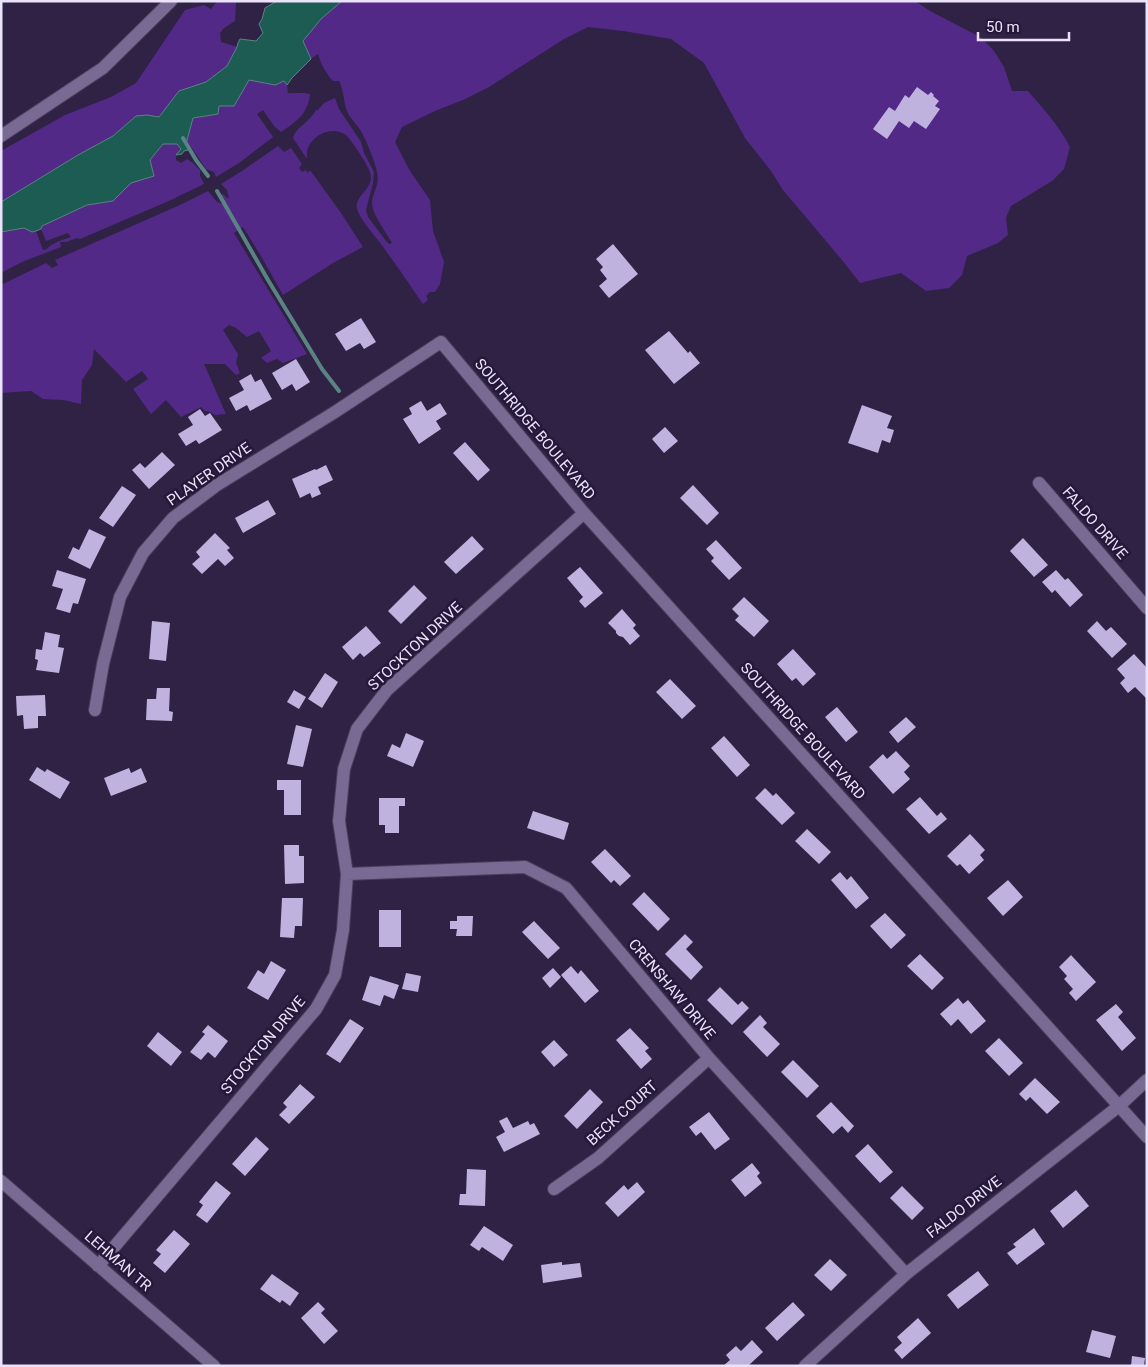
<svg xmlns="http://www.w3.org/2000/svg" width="1148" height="1367" viewBox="0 0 1148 1367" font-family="Roboto,sans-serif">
<rect width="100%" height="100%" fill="#2f2245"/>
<!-- green -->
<path fill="#532988" d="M217,1H236L235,21L224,28L220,33L221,42L238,47L227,66L206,82L179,91L159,117L147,115L136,116L113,136L78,155L1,202V151L65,115L111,97L136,83L185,10L204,5L211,9Z
M342,1H915L930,11L982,38L994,51L1004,67L1012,91H1028C1044,109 1059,126 1070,147L1064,169L1052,181L1011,206L1006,218L1008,235L998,243L967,256L962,275L949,288L926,291L901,273L860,283L842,260L783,190L771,171L745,138L704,63L671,39L623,31L588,27L564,39L489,87L463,100L435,111L402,127L395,142L410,171L430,200L433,231L444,262L440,284L435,292H430L426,296L428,300L423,304C409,284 395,263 381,244C374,235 360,219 357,209C354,197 371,190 371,178C371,170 364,161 360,154C356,148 351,140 346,135C336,128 323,131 314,139C308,145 306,151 307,159L293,138C295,128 311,121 316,110H318L324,103L335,98L339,109L361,142L364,153L374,172L373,183L366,210L368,217L386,241L389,244L392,243C387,233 371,213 372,202C373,192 380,184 377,172C375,161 367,143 362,133C358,125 350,119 347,111C343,100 344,90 339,81H333C326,73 321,65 318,54L311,59L303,41L321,19Z
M249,80L275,85L284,81L287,85L288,93C296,94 303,92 310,94C308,114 296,122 281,132L274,126L263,110L257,114L273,137L239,163L216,177L214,172L206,169L187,141L193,118L217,114L219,106H234Z
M163,144H177L181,149L176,155V160L181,163L187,159L193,163L200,170V176L204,184L171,200L80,239L77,238L66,242H60L61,247L22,262L1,273V232L24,228L32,232L36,231L43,250L47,249C53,242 62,240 71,237L68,233L46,241L41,229L42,226L87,205L113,201L131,183L153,176L150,160Z
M278,146L284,152L291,148L302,164L299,168L302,172L306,170L308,173L310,170L341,213L363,247L333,263L283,295L261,256L243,227L234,233L307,354L283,363L277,359L267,363L261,358L271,351L259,331L247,337L236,328L229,325L223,330L238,354L236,363L240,373L236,375L225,364H204L226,414L215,415L208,411H205L201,407L181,417L166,400L151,414L133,389L148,379L142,371L126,382L94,349L92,365L82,380L81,404L63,400L43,399L31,391L1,393V285L46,263L52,268L58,265L55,260L180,205L208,191L217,202L222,204L219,196L223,194L227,198H229L227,190L221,184L242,171Z"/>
<!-- water -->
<path fill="#1d5c52" stroke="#5a8484" d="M277,1H342L321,19L303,41L311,59L292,78L287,85L284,81L275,85L249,80L234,106H219L218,114L193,118L186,144L188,150L184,151L182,154L176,155L181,149L177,144H163L150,160L154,176L131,183L113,201L87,205L42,226L41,229L36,231L32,232L24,228L1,232V202L78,155L113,136L136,116L147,115L159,117L179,91L206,82L227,66L237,47L238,43L240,39L256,41L263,33L259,24L262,19L265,8Z"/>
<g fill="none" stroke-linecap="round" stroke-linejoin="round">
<!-- stream -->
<path stroke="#5a8484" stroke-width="4" d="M183,138L196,160L208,176
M217,191L268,280L322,369L339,391"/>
</g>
<!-- building -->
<path fill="#c0b2de" d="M917,87L928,95L931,92L934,95L933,96L939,101L935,106L940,109L926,129L914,121L909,128L899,121L887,139L873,129L889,107L895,111L905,95L909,98Z
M613,244L638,274L609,298L599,286L607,279L600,270L603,267L596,259Z
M361,318L376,342L364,349L360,343L346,351L335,334Z
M669,331L688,353L690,351L700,363L674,384L645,350Z
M296,359L310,382L296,391L292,384L282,390L272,373Z
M251,374L255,382L261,379L272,399L250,411L247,405L236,411L229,398L244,390L239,381Z
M421,401L427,411L440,403L447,414L436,421L441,429L419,444L403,419L412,414L409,408Z
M862,405L892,416L887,428L894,430L890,443L882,440L878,453L848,443Z
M200,409L205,416L210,413L222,430L199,444L196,440L186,446L178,434L193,425L188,417Z
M665,427L678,441L664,453L652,439Z
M465,442L490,470L478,481L453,453Z
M162,452L175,465L149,489L132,470L140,463L145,468Z
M326,465L333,480L318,487L321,494L312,498L310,493L300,498L292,479L315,469L316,470Z
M693,485L719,513L707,525L680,498Z
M122,486L136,495L113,527L99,518Z
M268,500L276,514L243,533L235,518Z
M89,529L106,537L90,569L68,558L73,547L79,550Z
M215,533L230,548L227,550L234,558L225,566L218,559L202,574L192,564L200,557L196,552Z
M472,536L484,549L456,574L444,562Z
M1023,538L1048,565L1034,577L1010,551Z
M716,540L742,568L729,580L711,561L714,558L706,549Z
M580,567L603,593L585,608L579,601L583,597L567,578Z
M57,570L86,579L78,604L73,603L70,613L56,609L63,589L52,586Z
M1056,570L1065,580L1068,578L1083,595L1070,607L1055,590L1052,593L1042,582Z
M414,585L427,598L401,624L388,611Z
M744,597L769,621L754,637L735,620L739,616L732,609Z
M622,609L636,625L633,628L640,636L630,645L623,637L619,636L616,633V631L608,623Z
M152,621L170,623L166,661L149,659Z
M1097,621L1106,631L1111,627L1127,644L1112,658L1087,631Z
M366,626L381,643L364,657L360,653L353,660L342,647Z
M45,632L60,635L58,647L64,648L59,673L36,670L38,660L35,659L36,649L42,650Z
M793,649L816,674L803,686L796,678L792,681L777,664Z
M1134,654L1147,668V699L1135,687L1128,693L1120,683L1125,678L1117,669Z
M325,673L338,682L322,708L308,699Z
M670,679L696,706L682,719L656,692Z
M157,688H170L169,711L173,712L172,721L146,720L147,699H156Z
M294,690L306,697L299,709L287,702Z
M45,695L46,716H38V728L24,729L23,715L17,716L16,696Z
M837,707L858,732L846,742L825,717Z
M906,717L916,727L898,743L889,732Z
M296,725L312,729L303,767L287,764Z
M406,733L424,741L413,767L387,756L392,744L400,748Z
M724,736L750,765L737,777L711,748Z
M896,751L910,766L904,772L910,779L893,794L869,767L883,754L887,759Z
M37,767L45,772L47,769L70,782L60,799L29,780Z
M129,768L131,773L141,768L147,782L111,796L104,778Z
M277,780H301V815H284V790H277Z
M765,788L773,796L776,793L795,813L782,825L755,798Z
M920,797L937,816L941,812L947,819L929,834L906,809Z
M379,798H405V806H399V833H385V825H379Z
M533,811L569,823L564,840L527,828Z
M807,829L831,852L819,864L795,841Z
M970,834L985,850L980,855L984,860L969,874L960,864L957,866L947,856Z
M284,845H299V856H304V883L285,884Z
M605,849L631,876L620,886L614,880L611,883L591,862Z
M840,872L847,880L851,876L869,898L856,909L831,880Z
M1008,880L1023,897L1003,916L987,898Z
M644,892L670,919L658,931L632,904Z
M282,898H303L302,926H295L294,938L280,937Z
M379,910H401V947H379Z
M885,913L906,935L891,949L870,926Z
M457,916H473L472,936H456L457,929H450V921H457Z
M534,921L560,948L548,959L522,932Z
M685,934L693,942L686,949L703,967L691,980L665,954Z
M920,954L944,978L932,990L907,966Z
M1071,955L1096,982L1076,1001L1069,993L1073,989L1064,979L1067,976L1059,967Z
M271,961L286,970L268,1000L247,988L258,970L264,974Z
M571,966L578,974L581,970L599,991L585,1003L561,975Z
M553,968L561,977L550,988L542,978Z
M406,973L421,976L418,992L402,989Z
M370,976L399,985L394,999L384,995L380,1006L362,1000Z
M720,987L738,1005L742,1001L749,1008L732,1025L707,1000Z
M958,998L963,1004L968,1000L986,1021L971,1034L958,1019L951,1026L940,1014Z
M1116,1004L1123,1012L1118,1017L1136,1038L1122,1051L1096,1020Z
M760,1015L767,1023L763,1027L780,1044L767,1057L743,1032Z
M350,1019L364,1028L340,1063L326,1054Z
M208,1025L228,1041L215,1058L208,1052L201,1060L190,1052L205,1034L202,1032Z
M630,1028L649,1048L645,1051L652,1059L641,1069L616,1040Z
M158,1032L182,1052L171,1066L147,1046Z
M999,1038L1023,1063L1009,1076L985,1051Z
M554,1040L568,1055L554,1067L541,1052Z
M793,1060L819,1086L807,1098L781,1072Z
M1035,1078L1060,1102L1047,1114L1030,1097L1026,1101L1019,1094Z
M300,1084L315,1097L289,1124L279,1115L287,1107L283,1103Z
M590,1089L603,1102L577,1129L564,1116Z
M831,1102L854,1126L848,1133L842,1126L833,1134L816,1116Z
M709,1112L730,1139L715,1150L701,1132L696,1136L689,1127Z
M507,1117L513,1128L528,1121L530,1125L534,1123L540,1134L504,1152L496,1137L505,1132L499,1121Z
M256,1137L269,1149L245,1176L232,1164Z
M868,1144L893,1172L880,1183L855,1156Z
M752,1163L760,1173L757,1176L762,1183L745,1197L731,1180Z
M467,1169L486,1170L485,1206L459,1205L460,1194H466Z
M216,1181L231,1193L207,1223L196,1215L203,1205L199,1202Z
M637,1182L645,1192L618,1217L605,1203L624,1185L628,1190Z
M902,1186L924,1208L912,1220L890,1198Z
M1076,1190L1089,1206L1063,1228L1050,1211Z
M484,1226L513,1245L503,1261L482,1247L479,1251L470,1245Z
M1034,1228L1045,1244L1017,1265L1007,1253L1016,1247L1013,1244Z
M174,1230L190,1244L165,1273L153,1263L161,1254L156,1250Z
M830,1259L847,1275L831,1291L814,1275Z
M562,1262V1265L580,1263L582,1277L543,1283L541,1265Z
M978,1271L989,1285L958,1309L947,1295Z
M272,1274L299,1293L290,1306L282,1300L280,1303L260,1289Z
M318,1302L325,1309L321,1313L338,1331L324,1344L301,1318Z
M793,1302L805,1315L777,1341L765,1328Z
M918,1318L931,1333L902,1359L894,1350L902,1343L897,1337Z
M1092,1330L1116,1336L1110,1358L1086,1352Z
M752,1340L763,1352L748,1366H723L730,1360L726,1355L736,1346L741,1351Z
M1132,1356L1145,1358L1144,1366H1131Z"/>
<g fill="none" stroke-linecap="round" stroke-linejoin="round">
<!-- minor casing -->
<g stroke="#4a3e5c" stroke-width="14">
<path id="minor" d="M1,136L103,68L171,1
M1039,483L1147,608
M95,710L103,664L120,597L143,553L173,518L217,485L335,412L441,342L584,513L1147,1137
M347,874L525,867L566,888L709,1058L906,1274
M1,1181L214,1366
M554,1189L598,1158L709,1058
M98,1266L316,1009L335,975L343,930L347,874L339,821L344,769L357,729L387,690L584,513
M805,1366L906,1274L1119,1106L1147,1080"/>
</g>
<!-- minor -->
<use href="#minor" stroke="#786a92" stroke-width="12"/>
</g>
<g text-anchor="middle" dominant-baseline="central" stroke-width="5" stroke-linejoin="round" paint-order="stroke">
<!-- street labels -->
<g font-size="15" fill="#eae3fa" stroke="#25183a">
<text transform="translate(535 429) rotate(50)">SOUTHRIDGE BOULEVARD</text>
<text transform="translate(209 474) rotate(-35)">PLAYER DRIVE</text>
<text transform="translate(1095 523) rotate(49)">FALDO DRIVE</text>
<text transform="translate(415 646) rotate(-43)">STOCKTON DRIVE</text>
<text transform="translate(803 731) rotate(48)">SOUTHRIDGE BOULEVARD</text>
<text transform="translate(672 989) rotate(50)">CRENSHAW DRIVE</text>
<text transform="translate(263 1045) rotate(-50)">STOCKTON DRIVE</text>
<text transform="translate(622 1113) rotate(-42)">BECK COURT</text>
<text transform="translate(964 1207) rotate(-38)">FALDO DRIVE</text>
<text transform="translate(118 1261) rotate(41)">LEHMAN TR</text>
</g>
</g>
<!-- border -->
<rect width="1148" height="1367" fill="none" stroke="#eae3fa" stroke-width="5"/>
<!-- scale -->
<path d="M978 32v8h91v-8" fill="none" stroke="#eae3fa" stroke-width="2.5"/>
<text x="986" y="32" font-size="15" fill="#eae3fa" stroke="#25183a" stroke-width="4" paint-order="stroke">50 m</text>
</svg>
